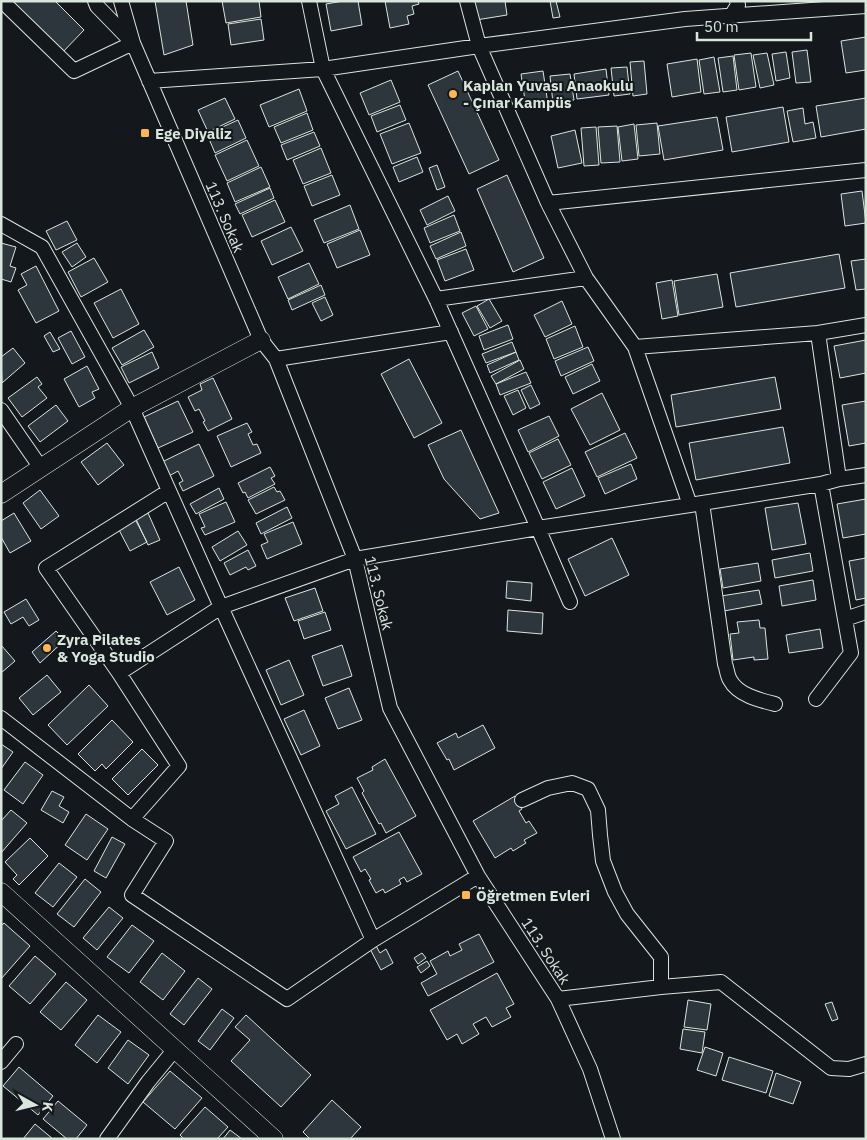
<svg xmlns="http://www.w3.org/2000/svg" width="867" height="1140" viewBox="0 0 867 1140" font-family="'IBM Plex Sans',sans-serif">
<rect width="100%" height="100%" fill="#14181c"/>
<!-- building -->
<path fill="#2c363c" stroke="#d8e6dc" d="M5,1H55L84,30L60,55Z
M155,1H186L193,45L164,55Z
M222,1H259L261,17L226,23Z
M343,1H358L362,25L331,31L326,4Z
M385,1H418L419,4L412,6L414,14L407,16L409,24L390,28Z
M473,1H505L507,15L476,20Z
M550,1H556L560,17L553,18Z
M261,19L264,40L231,45L228,24Z
M866,37V70L846,73L841,41Z
M807,50L811,82L796,83L792,52Z
M786,52L790,78L776,81L772,54Z
M751,53L756,87L739,90L734,55Z
M767,53L774,85L760,88L753,55Z
M733,56L737,90L723,92L718,58Z
M714,57L720,92L704,94L699,60Z
M697,59L701,92L672,97L667,64Z
M644,61L647,94L633,96L630,62Z
M627,67L630,94L614,96L611,68Z
M606,69L609,95L577,99L574,74Z
M458,71L499,160L469,174L428,85Z
M543,71L548,104L526,107L521,74Z
M570,74L574,100L553,103L550,76Z
M391,80L400,102L369,115L360,93Z
M299,89L307,111L269,127L260,105Z
M225,98L235,119L208,132L198,110Z
M866,98V129L821,137L816,106Z
M400,105L406,120L377,132L371,116Z
M783,107L789,142L732,152L726,117Z
M803,108L805,124L813,122L816,138L793,142L787,111Z
M307,113L313,130L281,143L274,127Z
M717,117L723,150L664,160L658,126Z
M238,120L246,138L215,153L207,134Z
M409,123L421,153L392,164L380,134Z
M657,123L660,154L639,156L636,125Z
M634,124L638,159L622,161L618,127Z
M617,126L620,162L601,163L598,127Z
M596,127L599,165L584,166L581,128Z
M575,130L582,163L558,168L551,136Z
M314,132L320,146L287,160L281,145Z
M247,140L259,166L227,181L215,155Z
M321,148L331,173L303,184L293,160Z
M417,157L423,172L399,182L393,167Z
M437,165L445,187L437,190L429,168Z
M261,167L270,187L235,202L227,183Z
M332,175L340,195L312,206L304,186Z
M507,175L544,258L513,272L477,189Z
M270,188L274,198L240,214L235,204Z
M862,191L866,223L845,226L841,194Z
M448,196L455,211L427,225L420,210Z
M275,200L285,222L252,237L242,215Z
M350,205L359,229L324,243L314,220Z
M454,215L460,231L430,243L424,228Z
M67,221L77,240L56,250L46,231Z
M291,227L303,251L272,265L261,241Z
M360,230L370,255L337,268L327,244Z
M461,232L466,246L436,259L430,246Z
M1,243L16,247L10,266L16,268L11,282L1,279Z
M77,243L86,257L72,267L62,252Z
M466,249L474,270L445,281L437,260Z
M839,254L845,288L736,307L730,273Z
M94,258L108,282L81,297L68,272Z
M866,259V289L856,290L851,261Z
M309,263L319,284L288,299L278,277Z
M36,266L59,311L36,323L18,290L27,285L21,274Z
M717,274L723,307L679,315L674,281Z
M672,280L678,316L662,319L656,283Z
M321,285L325,295L292,310L288,300Z
M121,289L139,324L113,338L94,303Z
M325,297L333,315L321,321L312,303Z
M489,299L502,321L490,328L477,306Z
M562,301L572,324L545,337L534,315Z
M476,306L488,329L474,336L462,313Z
M508,325L513,339L484,350L479,336Z
M575,326L583,347L554,359L546,339Z
M144,330L154,347L122,365L112,348Z
M71,331L85,357L72,364L58,338Z
M50,332L60,349L53,352L44,336Z
M866,340V373L840,378L834,346Z
M512,342L516,352L486,363L482,354Z
M588,347L594,361L561,376L555,361Z
M13,348L25,363L2,383L1,357Z
M152,352L159,368L129,383L121,367Z
M516,352L519,360L490,373L487,365Z
M409,359L442,423L414,438L381,374Z
M520,360L524,369L496,384L491,376Z
M592,364L600,381L573,394L565,377Z
M87,366L99,389L92,392L95,398L79,407L64,379Z
M526,372L531,383L500,395L496,384Z
M37,377L42,384L38,387L47,398L22,417L8,398Z
M775,377L781,409L676,427L671,395Z
M213,378L232,419L208,431L203,422L205,421L199,409L195,411L188,397L202,390L200,384Z
M531,385L540,404L530,409L521,390Z
M518,390L526,408L513,415L504,396Z
M602,393L620,430L590,445L571,409Z
M178,401L193,432L158,448L144,417Z
M866,401V443L849,446L842,405Z
M56,405L68,421L40,442L28,426Z
M549,416L559,436L528,452L518,430Z
M247,423L252,432L248,434L253,445L257,444L261,453L231,467L217,436Z
M783,427L790,463L696,480L689,443Z
M461,430L499,513L480,519L444,479L428,445Z
M625,433L637,458L597,477L585,452Z
M558,439L571,465L542,479L529,453Z
M107,443L124,465L98,485L81,462Z
M199,444L214,476L183,491L179,483L183,481L178,471L169,476L162,462Z
M631,464L637,479L605,494L598,478Z
M270,467L275,476L271,478L275,484L248,498L245,492L243,493L238,483Z
M572,468L585,496L556,509L543,482Z
M274,487L277,492L280,491L285,500L256,514L248,500Z
M219,488L224,499L196,514L190,504Z
M40,490L59,516L41,529L23,503Z
M866,499V534L843,538L837,504Z
M226,502L235,522L205,535L201,528L205,527L199,514Z
M798,503L806,544L772,550L765,508Z
M287,507L292,518L261,534L256,523Z
M14,513L31,541L10,553L1,537V521Z
M148,513L160,540L148,545L136,519Z
M135,519L147,542L130,551L118,528Z
M293,522L302,544L267,559L261,545L268,542L264,534Z
M238,531L247,545L220,561L212,547Z
M612,538L629,575L585,596L568,559Z
M248,550L256,566L248,570L246,567L230,575L224,563Z
M810,553L813,571L775,578L772,560Z
M866,558V598L856,600L849,561Z
M758,563L761,581L723,588L720,569Z
M179,567L195,600L167,615L150,582Z
M813,580L816,600L782,606L779,586Z
M507,581L532,583L531,601L506,598Z
M315,588L323,611L294,621L285,598Z
M759,590L762,604L724,611L721,596Z
M26,599L39,620L29,626L23,617L11,624L4,612Z
M508,610L543,613L542,634L507,631Z
M325,612L331,630L304,639L298,621Z
M759,620L760,628H765L768,659L754,660V657L733,660L730,634L739,633L737,622Z
M820,629L823,648L789,653L786,635Z
M56,631L65,640L40,663L32,652Z
M1,645L15,661L1,673Z
M342,645L352,676L323,686L312,656Z
M289,660L304,695L281,705L266,670Z
M47,675L61,692L33,715L19,698Z
M89,685L108,706L67,745L48,725Z
M349,688L362,720L338,729L325,698Z
M304,710L320,746L301,755L284,719Z
M112,720L133,742L106,769L102,764L95,771L78,754Z
M483,725L495,748L454,770L449,759L447,760L437,743L456,733L458,738Z
M1,744L13,752L1,769Z
M142,749L158,765L128,795L112,779Z
M385,759L416,816L386,833L381,823L379,824L362,793L364,791L357,778L373,770L372,767Z
M25,762L43,775L23,804L4,790Z
M352,787L376,834L346,849L326,811L339,804L335,796Z
M52,791L64,797L59,806L69,812L63,823L41,810Z
M515,796L522,809L519,811L526,823L529,821L537,833L524,840L526,843L513,851L511,848L495,858L473,821Z
M11,810L27,823L1,853V821Z
M86,814L108,829L87,860L65,845Z
M399,832L422,874L407,882L404,877L399,880L401,884L385,893L383,889L376,893L369,880L371,879L365,869L361,872L353,857Z
M112,837L125,844L106,878L94,871Z
M30,838L48,856L19,885L13,879L17,875L5,862Z
M59,863L77,877L53,907L35,893Z
M85,879L101,892L74,927L57,914Z
M109,907L123,918L97,950L83,938Z
M4,923L30,946L1,979V926Z
M132,925L154,941L129,973L107,957Z
M479,934L494,962L428,996L421,983L437,974L430,961L448,951L450,956L462,950L459,944Z
M375,944L380,953L386,949L393,963L381,970L369,947Z
M162,953L185,971L163,1000L140,982Z
M422,953L426,958L418,964L414,958Z
M35,956L56,974L30,1004L9,986Z
M427,961L430,966L421,973L417,967Z
M497,973L514,1004L506,1008L511,1017L492,1027L486,1017L473,1024L479,1034L462,1044L457,1034L447,1040L430,1010Z
M198,978L212,989L184,1025L170,1014Z
M66,982L87,1000L61,1030L40,1012Z
M688,1000L711,1004L707,1030L684,1027Z
M832,1002L838,1019L832,1021L825,1004Z
M222,1009L234,1018L210,1050L198,1041Z
M98,1015L121,1032L97,1063L75,1045Z
M246,1015L311,1075L281,1107L231,1061L250,1040L235,1027Z
M683,1029L705,1032L702,1053L680,1049Z
M128,1040L149,1055L128,1084L108,1068Z
M705,1047L723,1053L716,1076L697,1070Z
M729,1057L773,1071L766,1093L722,1080Z
M19,1067L53,1096L38,1115L3,1086Z
M170,1071L202,1098L175,1129L143,1102Z
M776,1073L801,1082L793,1104L769,1096Z
M332,1100L361,1127L350,1139H310L303,1132Z
M58,1101L87,1125L76,1139H67L43,1119Z
M205,1107L228,1127L217,1139H184L180,1135Z
M35,1124L53,1139H23Z
M230,1130L242,1139H223Z"/>
<g fill="none" stroke-linecap="round" stroke-linejoin="round">
<!-- minor casing -->
<g stroke="#d8e6dc" stroke-width="16">
<path id="minor" d="M2,1L74,71L133,43
M95,1L97,6L131,41
M121,1L133,43L261,340L276,359L355,559L390,708L478,876L558,999L590,1069L613,1139
M309,1L323,69L436,299L538,528L570,602
M467,1L479,46L548,203L586,278L635,347L690,505L821,484L839,479L866,475
M731,16L738,5L737,1
M149,81L323,69L479,46L685,19L866,6
M548,203L866,170
M1,224L42,247L132,408L221,607L373,940L478,876
M436,299L586,278
M818,333L839,479
M635,347L818,333L866,325
M276,359L451,332
M1,410L41,468
M702,503L725,664C727,669 727,675 730,680C738,695 759,700 775,704
M845,619L866,612
M119,673L221,607L355,559L538,528L690,505
M816,699L851,653L821,484
M1,718L132,819L179,766L119,673L46,568L169,491
M522,800L548,788L572,783L588,789L598,810L600,835L603,861L615,892L627,914L661,957V987
M132,819L166,841L132,895L287,999L373,940
M558,999L661,987L721,982L831,1068L849,1069L866,1064
M1,1062L16,1044
M107,1139L148,1082L175,1049"/>
</g>
<!-- tertiary casing -->
<g stroke="#d8e6dc" stroke-width="19">
<path id="tertiary" d="M1,494L132,408L261,340
M1,892L274,1139"/>
</g>
<!-- minor -->
<use href="#minor" stroke="#14181c" stroke-width="14"/>
<!-- tertiary -->
<use href="#tertiary" stroke="#14181c" stroke-width="18"/>
</g>
<!-- markers -->
<g fill="#ffb74d" stroke="#14181c" stroke-width="2">
<circle cx="453" cy="94" r="5"/>
<rect x="140" y="128" width="10" height="10" rx="2.5"/>
<circle cx="47" cy="648" r="5"/>
<rect x="461" y="890" width="10" height="10" rx="2.5"/>
</g>
<g text-anchor="middle" dominant-baseline="central" stroke-width="4" stroke-linejoin="round" paint-order="stroke">
<!-- poi labels -->
<g font-size="15" font-weight="bold" fill="#d8e6dc" stroke="#14181c" text-anchor="start">
<text x="463" y="85">Kaplan Yuvası Anaokulu<tspan x="463" dy="17">- Çınar Kampüs</tspan></text>
<text x="155" y="133">Ege Diyaliz</text>
<text x="57" y="639">Zyra Pilates<tspan x="57" dy="17">&amp; Yoga Studio</tspan></text>
<text x="476" y="895">Öğretmen Evleri</text>
</g>
<!-- street labels -->
<g font-size="15" fill="#d8e6dc" stroke="#14181c">
<text transform="translate(225 217) rotate(67)">113. Sokak</text>
<text transform="translate(379 593) rotate(76)">113. Sokak</text>
<text transform="translate(546 951) rotate(57)">113. Sokak</text>
</g>
</g>
<!-- border -->
<rect width="867" height="1140" fill="none" stroke="#d8e6dc" stroke-width="5"/>
<!-- north arrow -->
<g transform="translate(35 1105) rotate(98)" stroke="#14181c" stroke-width="4" paint-order="stroke">
<path d="M0-4L9 19L0 12L-9 19Z" fill="#d8e6dc"/>
<text y="-8" font-size="14" font-weight="bold" text-anchor="middle" fill="#d8e6dc">K</text>
</g>
<!-- scale -->
<path d="M697 32v8h114v-8" fill="none" stroke="#d8e6dc" stroke-width="2.5"/>
<text x="704" y="32" font-size="15" fill="#d8e6dc" stroke="#14181c" stroke-width="4" paint-order="stroke">50 m</text>
</svg>
